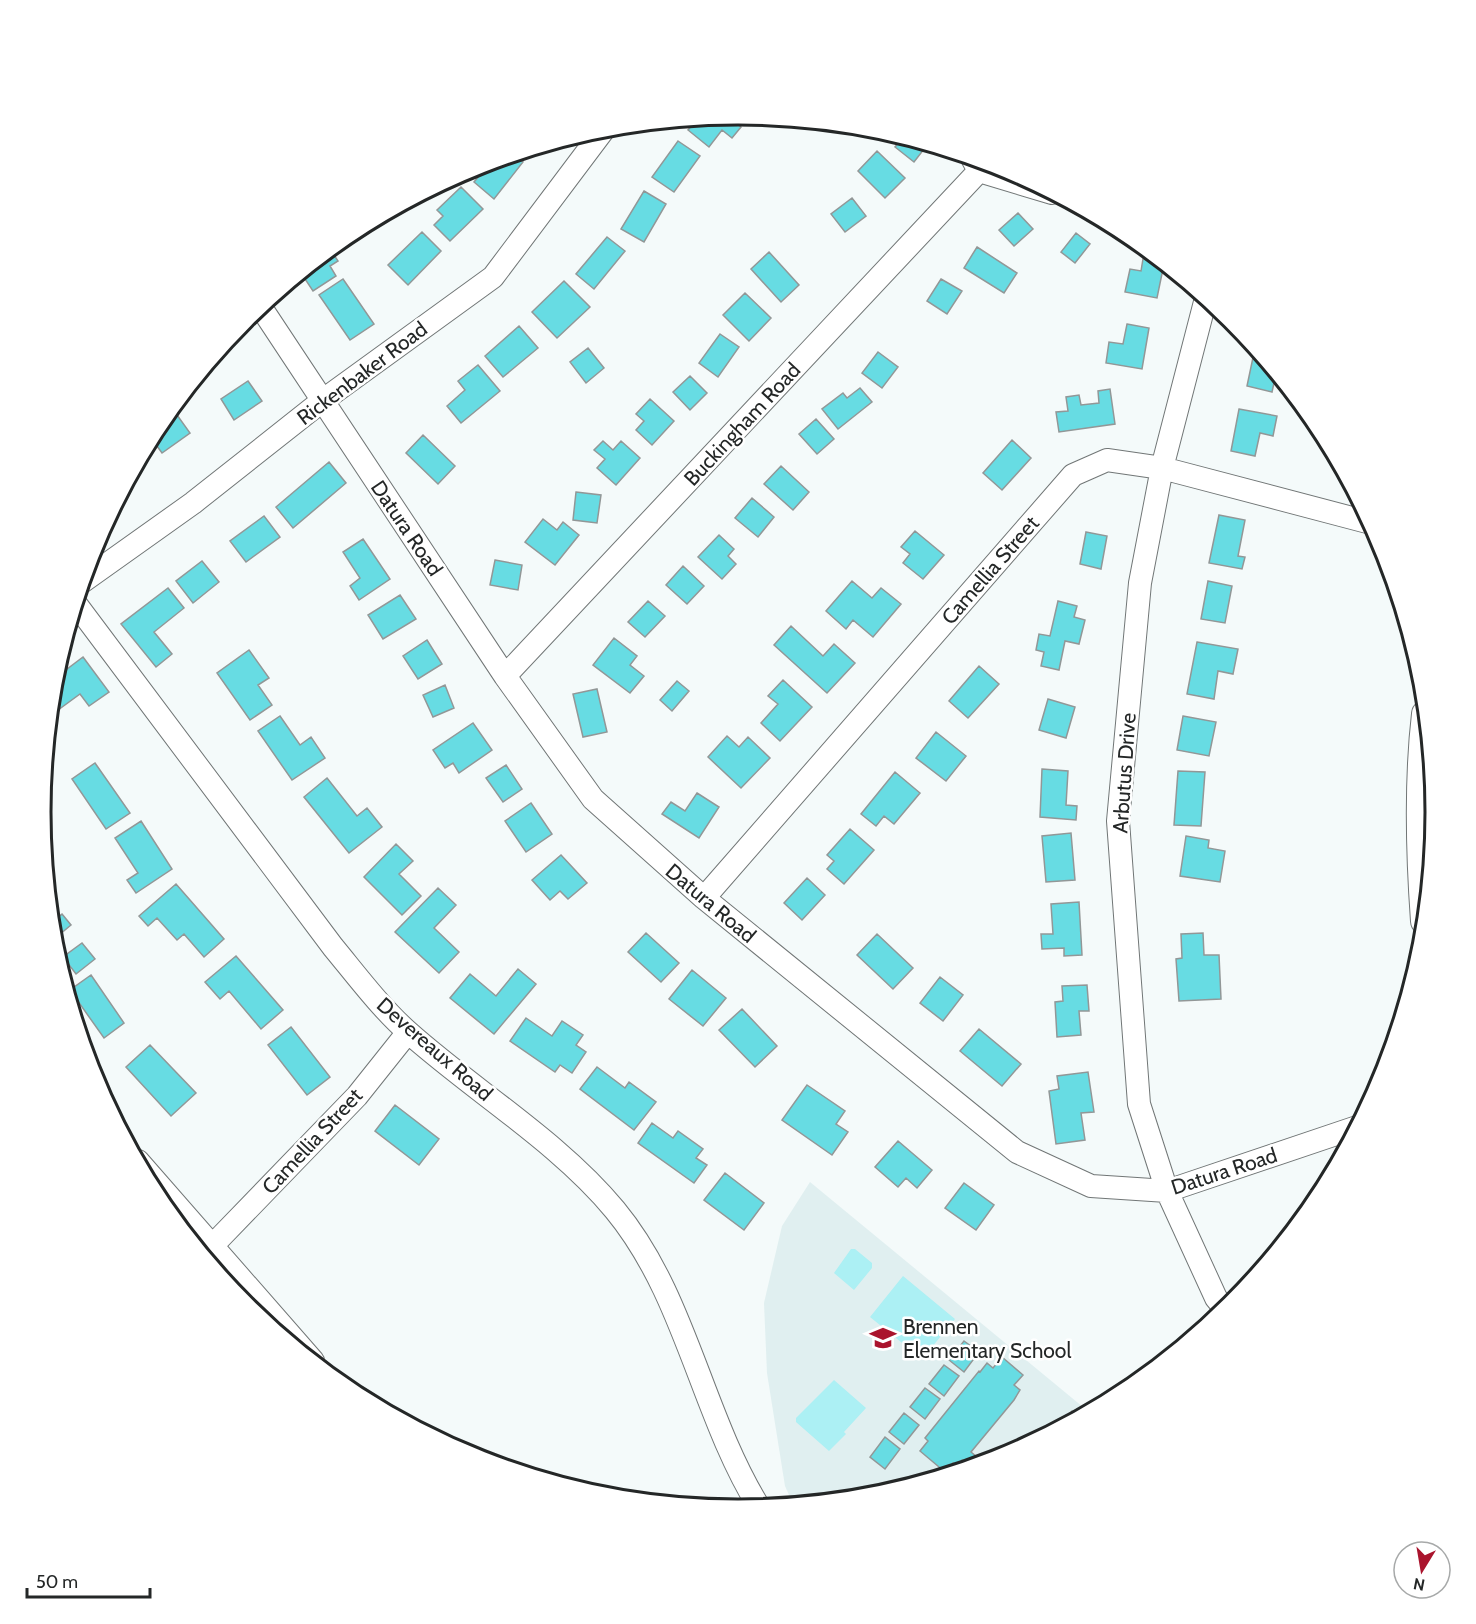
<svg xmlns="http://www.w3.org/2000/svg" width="1476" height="1624" viewBox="0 0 1476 1624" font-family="Cabin,sans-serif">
<rect width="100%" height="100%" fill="#f4fafa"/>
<!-- built -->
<path fill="#e0eff0" d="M810,1182L1089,1412L1005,1457L874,1496L793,1504L785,1486L767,1373L764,1303L782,1226Z"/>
<!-- green -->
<path fill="#acf0f4" d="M851,1249H855L872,1263V1268L854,1290L834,1273Z
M903,1276L955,1319L922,1359L870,1317Z
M834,1380L866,1408L844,1432L846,1434L829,1451L796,1422V1418Z"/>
<!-- building -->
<path fill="#67dce3" stroke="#929797" stroke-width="1.5" d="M735,115L732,119L741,127L732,138L722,130L709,147L688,130L698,118Z
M903,137L928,144L914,162L895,147Z
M678,141L700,156L674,192L652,177Z
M877,151L905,178L885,198L858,171Z
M513,155L523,162L494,199L474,182L491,162Z
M461,187L483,209L450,241L434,225L443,216L437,210Z
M644,191L666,204L644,242L621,229Z
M852,198L866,216L845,232L831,214Z
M1018,213L1033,229L1014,246L999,230Z
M422,232L441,251L408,285L388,265Z
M1076,233L1090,244L1075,263L1061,252Z
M607,237L625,251L594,289L576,274Z
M977,247L1017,273L1004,293L964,268Z
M330,249L338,261L330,266L336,276L313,291L301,273Z
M769,252L799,285L781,302L751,269Z
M1143,259L1164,264L1157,298L1125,292L1130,269L1141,271Z
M343,279L374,324L350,340L319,295Z
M941,279L962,291L947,314L927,301Z
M564,281L590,307L557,338L532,312Z
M745,293L771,318L749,341L723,315Z
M1127,324L1149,328L1142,369L1106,363L1109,342L1123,344Z
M519,326L538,348L503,377L485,356Z
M720,334L739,347L718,377L699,363Z
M588,348L604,368L586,383L570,362Z
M1255,348L1276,374L1272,392L1247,386Z
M878,352L898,367L882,388L862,373Z
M478,365L500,391L461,423L447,406L465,390L458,381Z
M690,376L707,393L690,410L673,392Z
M248,381L262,401L234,420L221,399Z
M860,388L872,402L838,429L822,409L843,393L847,398Z
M1110,389L1115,424L1059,432L1056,412L1068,411L1066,397L1079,395L1081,405L1099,403L1098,391Z
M650,399L674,421L652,445L636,430L644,421L636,414Z
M172,408L190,433L162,453L151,438L158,424Z
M1239,409L1277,416L1273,436L1260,433L1255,456L1231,451Z
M816,419L834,439L817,454L799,434Z
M423,435L455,466L438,484L406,453Z
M1012,440L1031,458L1002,490L983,473Z
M603,441L613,450L621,441L640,458L616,485L597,468L605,459L594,450Z
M329,462L346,483L293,528L276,507Z
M781,466L809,492L793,510L764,484Z
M576,492L601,495L597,523L573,520Z
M752,498L774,517L758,537L735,518Z
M1219,515L1245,520L1238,556L1245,557L1242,569L1209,563Z
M264,516L280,537L246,562L230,541Z
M543,519L557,530L563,522L579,535L555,565L525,542Z
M915,531L944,555L923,579L903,563L910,554L901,547Z
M1086,532L1107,536L1101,569L1080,564Z
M719,535L734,549L728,556L736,564L722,579L698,557Z
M363,539L390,579L359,600L350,586L360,578L343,552Z
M495,560L522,565L518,590L490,585Z
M202,561L219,582L193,603L176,581Z
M683,566L704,586L687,604L666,585Z
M852,581L872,598L881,588L901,604L873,637L853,620L846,629L826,611Z
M1208,581L1232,586L1225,623L1201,619Z
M168,588L184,608L154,632L172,654L156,667L121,624Z
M400,595L416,619L383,639L368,615Z
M648,601L665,616L645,637L628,622Z
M1058,601L1077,606L1074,617L1085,620L1079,644L1065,641L1059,670L1041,666L1044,652L1036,650L1039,634L1050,636Z
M791,626L823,656L834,644L855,663L827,693L774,645Z
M614,638L637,656L630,665L644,676L630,693L593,665Z
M427,640L442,664L418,679L403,656Z
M1197,642L1238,649L1233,674L1218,671L1214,699L1187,694Z
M249,650L269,678L258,685L272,705L250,720L217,673Z
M83,657L109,692L89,706L80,694L54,713L51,708L54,679Z
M979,666L999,684L968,718L949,701Z
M783,680L812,707L780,741L761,723L778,704L768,696Z
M677,681L689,691L672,711L660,700Z
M445,685L454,708L433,717L423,695Z
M597,689L607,732L583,737L573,694Z
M1048,699L1075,707L1066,738L1039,730Z
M280,716L300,745L311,737L325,758L292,780L258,731Z
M1183,716L1216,722L1209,756L1177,750Z
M473,723L492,750L459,773L453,763L445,768L433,750Z
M936,732L966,756L946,781L916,758Z
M727,736L739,747L748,737L770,758L741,788L708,757Z
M95,763L130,813L106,829L72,779Z
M506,765L522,789L503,802L486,778Z
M1042,769L1068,771L1066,805L1077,806L1076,820L1040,817Z
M1178,771L1205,772L1201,826L1174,825Z
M895,772L920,793L894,824L884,816L876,826L861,814Z
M327,778L357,816L367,808L382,827L349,853L304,797Z
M697,793L719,807L699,838L662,814L671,802L685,811Z
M531,803L552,834L526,852L505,821Z
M141,821L172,869L136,893L127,880L138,873L115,838Z
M850,829L874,850L844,884L827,869L834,861L827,855Z
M1071,833L1075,880L1046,882L1042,836Z
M1186,836L1209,840L1208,848L1225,851L1220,882L1180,876Z
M396,844L413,861L399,874L421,896L402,915L364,877Z
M561,855L587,883L568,899L560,891L550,900L532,880Z
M807,878L825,895L802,920L784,903Z
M176,884L224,939L204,957L184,934L177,940L157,918L148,926L139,916Z
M438,888L456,905L434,928L459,952L439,973L395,932Z
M1079,902L1082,955L1064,956V948L1042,949L1041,934H1053L1051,904Z
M62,914L71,925L53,940L51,923Z
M646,933L679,963L661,982L628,952Z
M1203,933L1204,955H1219L1221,999L1179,1001L1176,959L1182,958L1181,934Z
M877,934L913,968L893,989L857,955Z
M82,943L95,959L76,974L63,957Z
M236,956L283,1010L261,1029L229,991L220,999L205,982Z
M518,969L536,984L494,1034L450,998L470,974L496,996Z
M692,970L726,998L703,1026L669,999Z
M91,975L124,1023L104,1038L70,990Z
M940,977L963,995L943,1021L920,1003Z
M1087,985L1089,1011H1079L1081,1035L1057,1037L1055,1002L1063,1001L1062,986Z
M742,1009L777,1046L755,1067L719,1030Z
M526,1018L552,1036L562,1021L583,1035L576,1045L586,1052L572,1073L560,1065L555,1072L510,1041Z
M291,1027L330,1077L307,1095L268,1045Z
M979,1029L1021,1064L1002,1086L960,1051Z
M150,1045L196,1093L171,1116L126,1067Z
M597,1067L625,1088L629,1082L656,1102L634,1130L580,1089Z
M1088,1072L1094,1112L1081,1113L1085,1140L1056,1144L1049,1091L1059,1089L1057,1076Z
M807,1085L845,1111L836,1124L848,1132L832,1155L782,1120Z
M395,1105L439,1139L419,1165L375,1131Z
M652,1123L673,1138L678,1131L703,1149L696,1158L707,1165L694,1183L638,1143Z
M898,1141L932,1170L917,1188L906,1178L898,1187L875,1167Z
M725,1173L764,1203L744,1230L704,1200Z
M964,1183L994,1205L976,1230L945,1208Z
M964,1341L979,1352L964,1372L949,1360Z
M1002,1357L1023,1375L1014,1385L1020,1390L1014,1400L971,1452L984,1463L970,1467L962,1460L957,1466L953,1463L945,1472L920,1451L928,1441L925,1438L979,1371L980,1372L987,1363L993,1368Z
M944,1365L959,1376L944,1396L929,1384Z
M925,1388L940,1399L925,1419L910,1407Z
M1072,1411L1079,1417L1057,1429Z
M904,1413L919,1425L904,1444L889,1432Z
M1049,1426L1054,1430L1040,1438Z
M885,1437L900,1449L885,1469L870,1457Z"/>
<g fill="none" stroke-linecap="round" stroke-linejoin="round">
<!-- minor casing -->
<g stroke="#717676" stroke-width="24">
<path id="minor" d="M972,158L979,171L1052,193
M1206,298L1162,468L1140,583L1118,821L1139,1104L1167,1191L1216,1298L1226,1310
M260,306L505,676L593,799L704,898L1017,1152L1091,1186L1167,1191L1357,1127
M82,582L193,503L322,401L493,277L605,128
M76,604L333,947C357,976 380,1007 408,1032C474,1091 559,1142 615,1210C686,1296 701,1413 759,1507
M505,676L979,171
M704,898L1073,475L1107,460L1162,468L1371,523
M138,1161L313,1361
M212,1246L357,1096L408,1032"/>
</g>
<!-- major casing -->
<g stroke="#717676" stroke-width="30">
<path id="major" d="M1425,921C1420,852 1418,783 1426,714"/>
</g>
<!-- minor -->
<use href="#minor" stroke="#fff" stroke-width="22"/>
<!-- major -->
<use href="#major" stroke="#fff" stroke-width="28"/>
</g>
<!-- icons -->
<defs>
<g id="school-bare" transform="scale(2.07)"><path d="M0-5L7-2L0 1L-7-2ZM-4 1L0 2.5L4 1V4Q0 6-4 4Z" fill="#aa142d" stroke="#fff" stroke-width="2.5" paint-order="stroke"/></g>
</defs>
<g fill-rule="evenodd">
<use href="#school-bare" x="883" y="1338"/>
</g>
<g text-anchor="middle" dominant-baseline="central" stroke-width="5" stroke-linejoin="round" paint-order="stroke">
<!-- street labels -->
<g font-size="21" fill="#242727" stroke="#fff">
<text transform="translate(362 373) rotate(-37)">Rickenbaker Road</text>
<text transform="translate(742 424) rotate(-47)">Buckingham Road</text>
<text transform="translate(407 528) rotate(56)">Datura Road</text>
<text transform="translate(990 570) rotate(-49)">Camellia Street</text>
<text transform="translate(1124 773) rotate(-86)">Arbutus Drive</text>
<text transform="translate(711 903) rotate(40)">Datura Road</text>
<text transform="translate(435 1049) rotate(41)">Devereaux Road</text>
<text transform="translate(312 1141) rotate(-47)">Camellia Street</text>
<text transform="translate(1224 1171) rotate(-18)">Datura Road</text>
</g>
<!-- poi labels -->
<g font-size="21" fill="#242727" stroke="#fff" text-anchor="start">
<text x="903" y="1326">Brennen<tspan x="903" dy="24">Elementary School</tspan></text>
</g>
</g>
<!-- crop -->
<path d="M0 0H1476V1624H0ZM51 812a687 687 0 1 1 1374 0a687 687 0 1 1-1374 0Z" fill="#fff" fill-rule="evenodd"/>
<path fill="none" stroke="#242727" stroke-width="3" d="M51 812a687 687 0 1 1 1374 0a687 687 0 1 1-1374 0Z"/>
<!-- north arrow -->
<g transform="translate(1422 1570) rotate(191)"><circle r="28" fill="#ffffff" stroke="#a7a9a9" stroke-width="1.5"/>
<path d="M0-4.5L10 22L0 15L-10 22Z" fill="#aa142d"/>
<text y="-9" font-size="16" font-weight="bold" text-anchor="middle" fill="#242727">N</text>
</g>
<!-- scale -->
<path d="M27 1588v9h123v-9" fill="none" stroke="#242727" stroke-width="3"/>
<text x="36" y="1588" font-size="18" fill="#242727" stroke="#ffffff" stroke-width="4.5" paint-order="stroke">50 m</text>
</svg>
